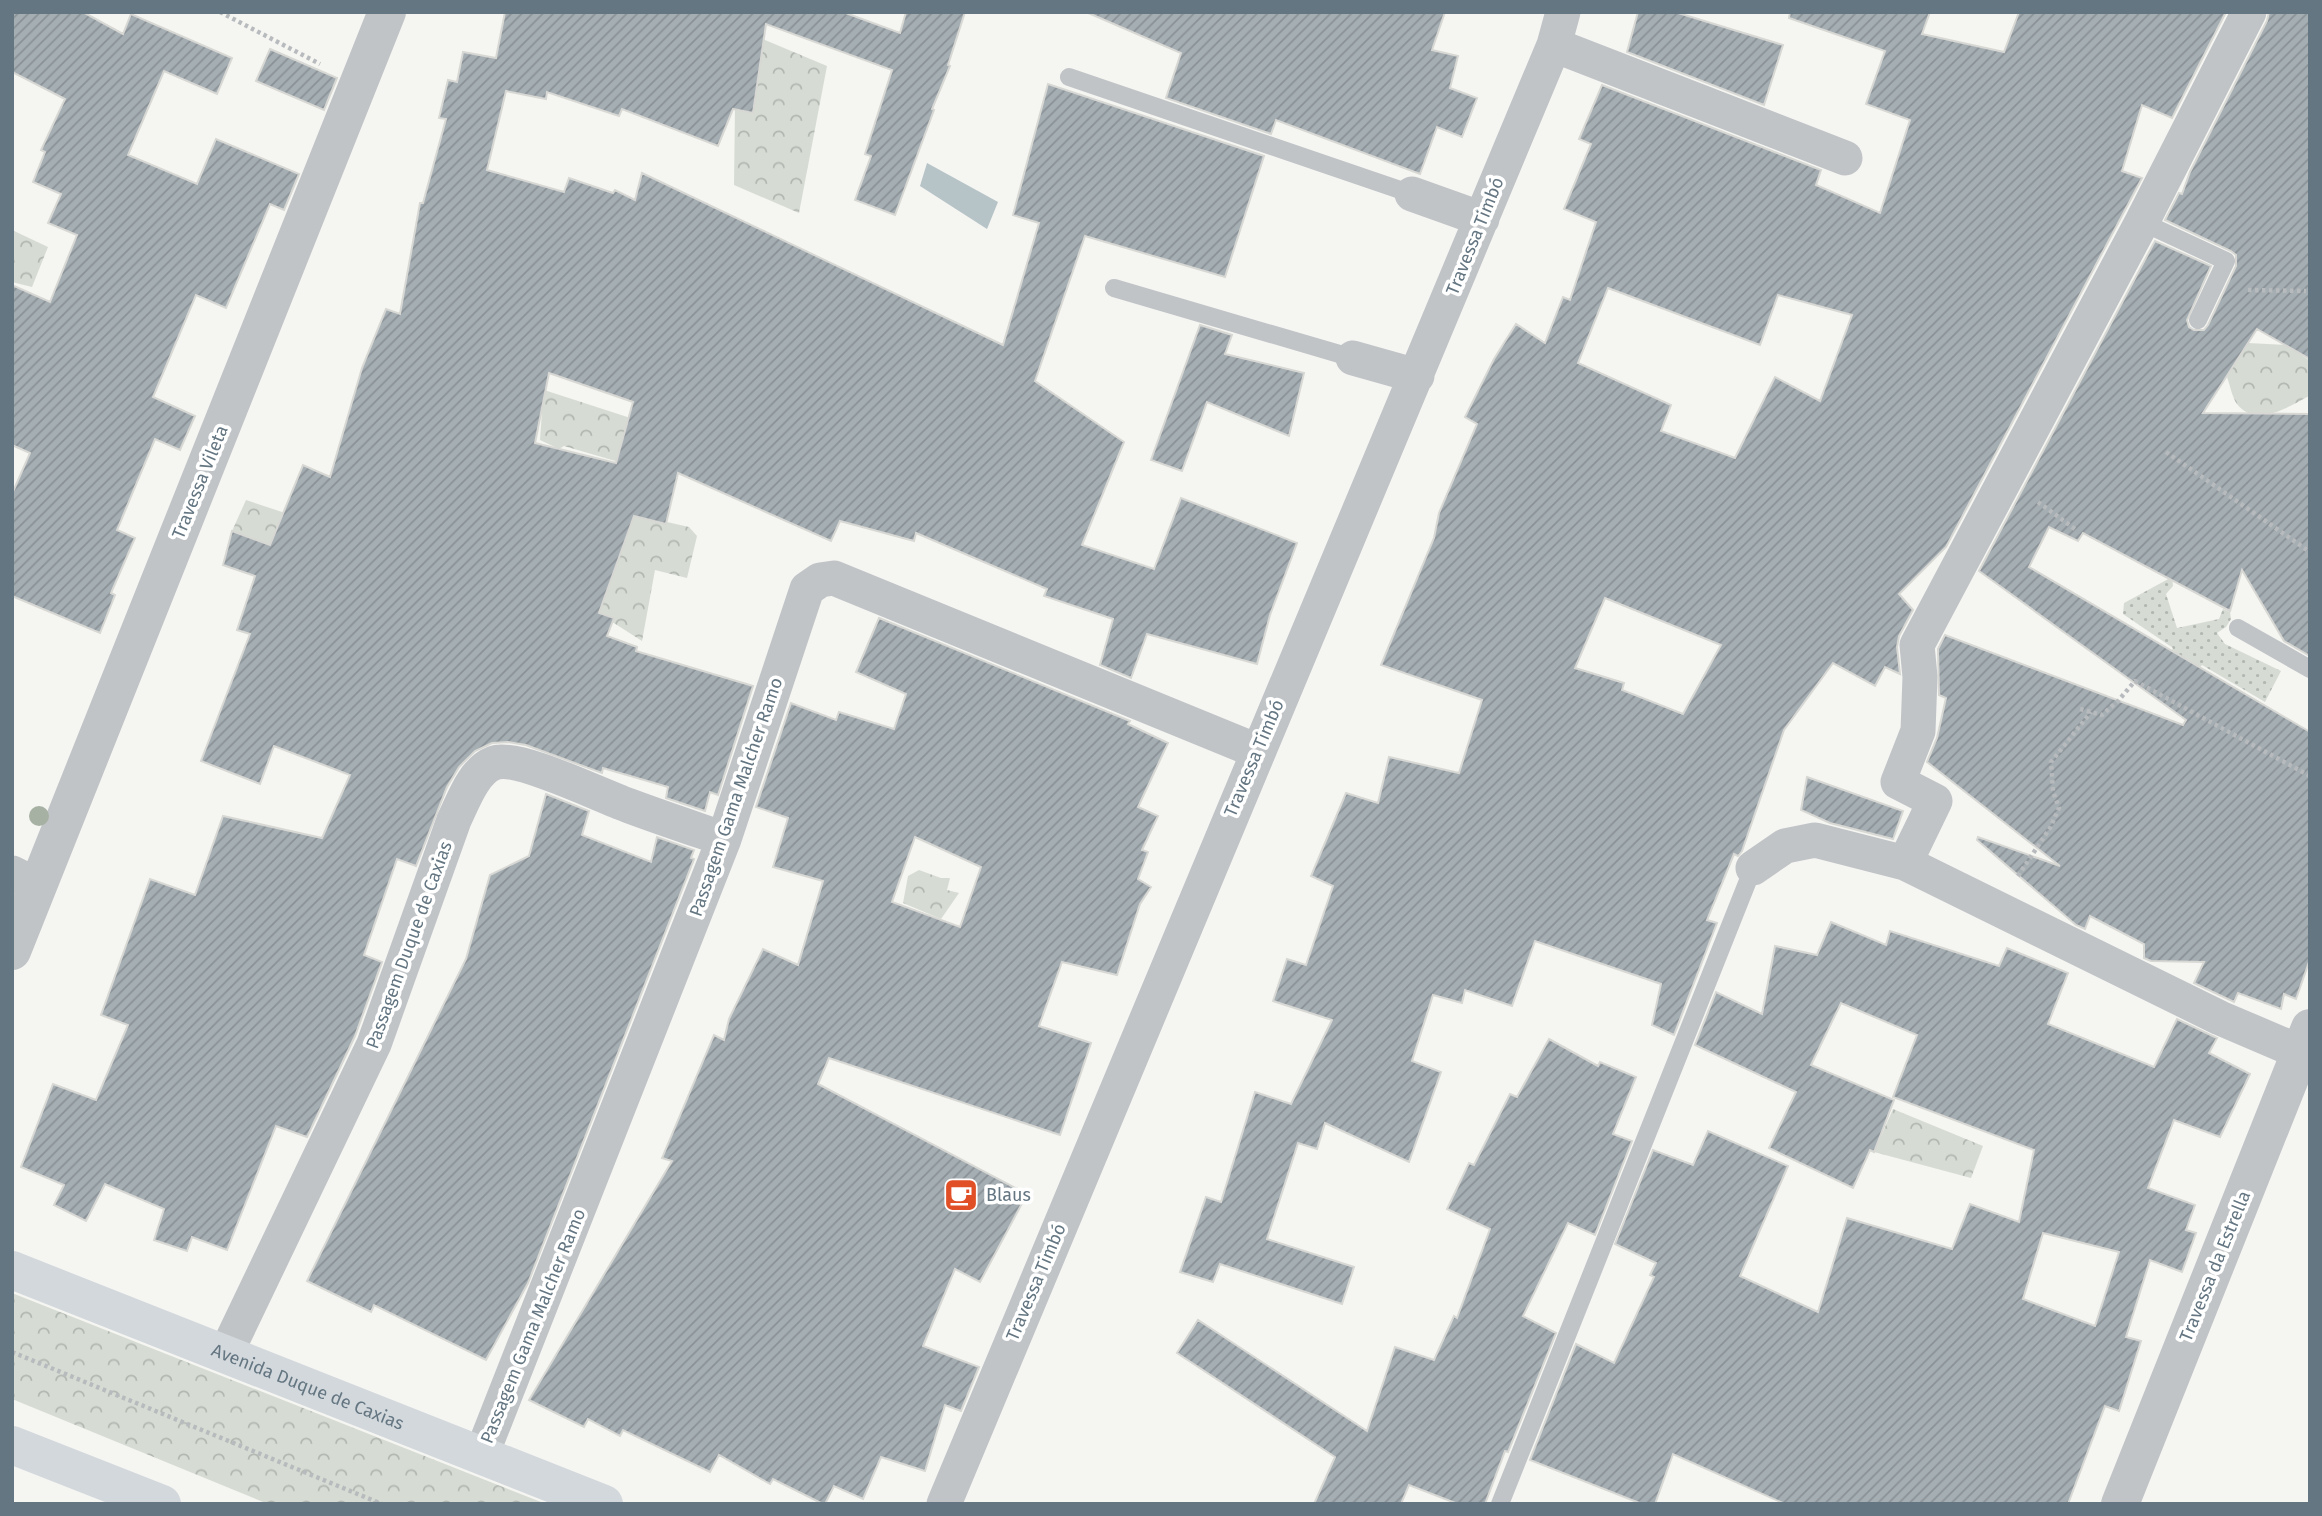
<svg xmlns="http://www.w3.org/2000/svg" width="2322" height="1516" viewBox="0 0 2322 1516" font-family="'Fira Sans',sans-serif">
<defs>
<pattern id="grass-dots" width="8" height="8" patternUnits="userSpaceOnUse" patternTransform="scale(1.75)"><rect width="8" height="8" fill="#d6dcd3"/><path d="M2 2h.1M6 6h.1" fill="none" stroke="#b1b7b1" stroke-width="1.8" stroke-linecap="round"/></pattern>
<pattern id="forest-crowns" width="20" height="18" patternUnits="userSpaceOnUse" patternTransform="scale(1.75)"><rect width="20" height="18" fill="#d6dcd3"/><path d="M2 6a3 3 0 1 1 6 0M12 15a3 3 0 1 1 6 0" fill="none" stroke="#b1b7b1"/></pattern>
<pattern id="building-hatch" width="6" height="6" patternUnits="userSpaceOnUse" patternTransform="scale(1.75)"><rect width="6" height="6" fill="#a5aeb3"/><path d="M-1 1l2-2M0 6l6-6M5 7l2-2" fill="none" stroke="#8a9297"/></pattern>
</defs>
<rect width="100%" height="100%" fill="#f5f5f2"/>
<!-- grass -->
<path fill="url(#grass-dots)" d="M2172,577L2173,586L2166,594L2177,628L2219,619L2223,609L2230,612L2231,619L2226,627L2217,633L2225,644L2281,671L2265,702L2202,665L2179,693L2155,679L2173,648L2123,614L2124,603Z"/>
<!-- forest -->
<path fill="url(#forest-crowns)" d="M736,28L827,66L799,213L734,185Z
M12,230L48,247L32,287L12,282Z
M2248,343L2287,345L2310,361L2309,396C2289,407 2255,428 2237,404C2232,397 2230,385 2227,377Z
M538,388L689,437L677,479L564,446L559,449L540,440L542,411Z
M246,500L486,580L614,510L689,527L697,536L687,578L655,570L642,641L595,611L276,547L232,531Z
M919,870L941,878H950L947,890L959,893L941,919L903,903L908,876Z
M1893,1109L1983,1146L1971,1178L1874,1152Z
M12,1293L546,1504H268L12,1399Z"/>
<!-- water -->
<path fill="#b6c3c7" d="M927,163L998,202L987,229L920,186Z"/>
<!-- building -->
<path fill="url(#building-hatch)" stroke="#d7d7d4" stroke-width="2" fill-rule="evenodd" d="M12,12H83L123,34L131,14L232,58L217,94L164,71L128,155L197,184L216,139L299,174L284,210L270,204L226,308L196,295L153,397L195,416L180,450L155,439L117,530L135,538L111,593L115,595L100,633L12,596V494L30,453L12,445V285L50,302L77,235L48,223L61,194L33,182L45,152L41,150L65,99L12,72Z
M505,12H843L900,33L906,12H965L948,65L950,66L932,109L934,110L895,215L855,200L871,156L865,154L892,70L766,24L753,113L733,109L718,146L622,109L619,116L547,92L546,99L506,91L487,170L564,192L569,178L613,193L615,190L635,200L642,173L1003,345L1039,223L1013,215L1048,84L1264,156L1225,277L1085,236L1035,381L1124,442L1082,545L1154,569L1181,498L1297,543L1270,615L1257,664L1147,634L1131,678L1100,665L1113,619L1044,596L1047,589L916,533L914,541L840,521L831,541L678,473L666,524L634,516L599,613L614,618L607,636L637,647L636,651L753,686L718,795L710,792L705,811L666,798L668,787L603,768L602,773L526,745L508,742L492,743L475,751L459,767L447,787L416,866L397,859L364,955L382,962L355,1036L307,1137L276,1126L227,1250L192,1237L187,1251L154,1240L164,1209L105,1184L86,1221L54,1205L64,1185L21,1167L53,1084L96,1100L128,1025L101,1015L150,879L195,895L223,816L322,838L350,775L274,746L260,784L201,761L250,634L237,630L255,576L223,565L232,531L270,545L303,465L330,477L362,368L386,309L400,314L420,203H423L446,119L439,118L448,80L457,82L463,52L496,58ZM549,373L633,402L616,463L535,443Z
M1086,12H1445L1432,50L1458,56L1450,88L1477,98L1462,137L1437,127L1420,174L1276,120L1271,134L1166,98L1181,53Z
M1638,12H1675L1783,45L1764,105L1627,52Z
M1790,12H1930L1922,34L2004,52L2019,12H2226L2172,118L2142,105L2122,171L2142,178L1946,547L1899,594L1913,610L1899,636L1897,647L1900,674L1885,667L1875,686L1833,663L1784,730L1742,851L1738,856L1734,854L1707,920L1717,923L1674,1035L1652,1025L1661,984L1535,941L1512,1006L1465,990L1462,1003L1433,995L1412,1061L1441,1072L1409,1162L1325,1123L1317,1149L1298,1143L1267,1239L1354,1267L1342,1304L1220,1264L1213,1282L1180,1272L1206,1197L1221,1202L1255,1092L1291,1104L1332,1020L1273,1001L1287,959L1306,965L1333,886L1311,876L1346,793L1378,803L1389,757L1459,773L1482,700L1381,665L1434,538L1439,513L1477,424L1465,417L1494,359L1516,324L1545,343L1563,297L1570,300L1596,222L1564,209L1591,144L1579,139L1602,85L1821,170L1816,185L1880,213L1910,120L1866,104L1885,51L1789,18ZM1608,288L1760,345L1778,295L1852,315L1820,401L1775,377L1735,458L1661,431L1671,405L1578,363ZM1605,598L1721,645L1683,714L1622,690L1624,683L1575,668Z
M2269,12H2310V359L2257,329L2203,413L2310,414V656L2284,641L2242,570L2230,611L2083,533L2078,541L2049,527L2029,567L2310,732V959L2296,999L2284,994L2281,1009L2238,993L2234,1002L2194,983L2204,962L2151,961L2144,958V944L2090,916L2085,929L2076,925L1977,840L1978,837L2060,866L1927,762L1937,738L1946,698L1939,695L1938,649L1945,635L2183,725L2186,720L1979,571L2155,241L2211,266L2187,320L2189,327L2194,330H2204L2208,325L2236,266V255L2231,251L2165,220L2179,193L2182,194L2190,172L2267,21Z
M270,49L337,78L324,110L256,81Z
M1200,325L1232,335L1225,354L1304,373L1289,436L1207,402L1182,471L1151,460Z
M879,618L1130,721L1128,724L1168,743L1138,807L1158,816L1142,850L1148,852L1138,879L1151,887L1140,904L1117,975L1062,962L1039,1026L1091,1043L1060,1135L829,1058L818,1084L1027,1194L980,1282L955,1269L923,1346L979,1367L961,1411L945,1405L925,1471L881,1457L863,1499L834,1486L825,1504H823L773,1479L770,1484L719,1455L710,1472L623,1430L620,1436L588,1419L584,1427L529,1400L672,1161L662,1158L714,1035L724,1040L729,1019L763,949L798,965L823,881L773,867L788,818L756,807L791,703L836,720L839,712L894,729L906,694L856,672ZM915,837L981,867L960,927L892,902Z
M1807,777L1903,811L1893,839L1830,823L1801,810Z
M546,794L589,811L582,835L651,862L657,837L694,850L691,858L694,859L528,1283L486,1360L374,1305L371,1312L307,1281L466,959L490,875L529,856Z
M1831,922L1886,945L1890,931L1999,966L2007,948L2068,973L2048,1024L2154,1067L2177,1019L2217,1038L2209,1053L2250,1074L2220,1137L2174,1120L2148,1188L2195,1205L2186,1230L2196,1233L2182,1272L2150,1260L2126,1337L2141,1341L2119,1411L2105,1406L2068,1504H1785L1673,1454L1655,1504H1642L1530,1460L1576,1344L1614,1363L1654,1277L1650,1275L1656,1263L1615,1244L1653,1150L1693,1165L1708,1131L1788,1166L1740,1276L1818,1312L1847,1218L1952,1249L1970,1204L2019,1222L2034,1150L1893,1097L1917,1035L1841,1003L1811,1065L1894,1100L1874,1152L1870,1150L1853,1188L1769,1148L1796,1092L1695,1045L1716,992L1762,1014L1775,946L1817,955ZM2043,1233L2119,1252L2095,1326L2023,1299Z
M1549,1039L1598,1066L1600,1062L1636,1077L1613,1134L1632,1141L1595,1235L1568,1223L1523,1316L1556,1333L1508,1452L1505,1451L1485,1504H1458L1409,1485L1401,1504H1314L1335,1457L1177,1353L1198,1320L1367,1431L1395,1347L1434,1360L1454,1316L1457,1318L1490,1229L1447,1209L1469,1163L1474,1165L1510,1094L1517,1097Z"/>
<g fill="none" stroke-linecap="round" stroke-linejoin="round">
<!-- path -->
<path stroke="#b8bbbd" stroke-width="4.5" stroke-dasharray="3.5 3.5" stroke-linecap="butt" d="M220,12L320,64
M2248,290L2306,291
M2166,452L2310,552
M2038,502L2075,529
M2080,709L2102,715L2118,701L2135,681L2310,776
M2018,876L2050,828L2059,808L2053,791L2051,762L2091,712
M12,1352L382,1504"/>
<!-- service -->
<path stroke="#c0c4c7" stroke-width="18" d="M1069,77L1412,194
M2142,222L2226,261L2198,320
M1114,288L1353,358
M2238,628L2310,669
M1500,1504L1753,868"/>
<!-- minor -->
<path stroke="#c0c4c7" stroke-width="35" d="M1554,45L1845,158
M1412,194L1482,219
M1353,358L1417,376
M1905,863L1935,801L1898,782L1918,731L1920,677L1917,645L2142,222L2249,12
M1753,868L1785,846L1815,840L1905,863L2220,1018L2300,1052
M12,873L38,886
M226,1353L374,1044L454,820C463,802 473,771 494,763C517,754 601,796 627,805C659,817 692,828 724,839
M481,1456L724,839L807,589L820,580L834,578L1257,751
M944,1504C1146,1017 1352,532 1554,45L1563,12"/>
<!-- tertiary -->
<path stroke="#c0c4c7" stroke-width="38" d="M12,951L387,12
M2120,1504L2310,1028"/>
<!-- secondary -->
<g stroke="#d3d8dc" stroke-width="38">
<path id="s1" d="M12,1270L604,1504"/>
<path d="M12,1445L162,1504"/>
</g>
</g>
<!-- trees -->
<circle fill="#a7b1a3" cx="39" cy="816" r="10"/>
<!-- icons -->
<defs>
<g id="cafe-square" transform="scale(1.75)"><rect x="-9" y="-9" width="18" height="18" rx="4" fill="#e14f26" stroke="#fff"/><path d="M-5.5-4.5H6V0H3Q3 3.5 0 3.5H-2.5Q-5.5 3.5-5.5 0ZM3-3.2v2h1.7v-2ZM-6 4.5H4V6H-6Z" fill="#fff"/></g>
</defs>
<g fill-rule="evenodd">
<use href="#cafe-square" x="961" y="1195"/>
</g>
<g text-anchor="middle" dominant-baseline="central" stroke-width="7" stroke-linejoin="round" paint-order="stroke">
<!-- street labels -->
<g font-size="18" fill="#647682" stroke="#fff">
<text transform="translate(1475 236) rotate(-68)">Travessa Timbó</text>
<text transform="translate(200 482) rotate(-68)">Travessa Vileta</text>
<text transform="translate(1254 758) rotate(-67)">Travessa Timbó</text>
<text transform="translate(736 797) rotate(-71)">Passagem Gama Malcher Ramo</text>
<text transform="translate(409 945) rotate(-70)">Passagem Duque de Caxias</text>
<text transform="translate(2215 1266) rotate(-68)">Travessa da Estrella</text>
<text transform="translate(1036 1282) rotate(-67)">Travessa Timbó</text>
<text transform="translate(533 1326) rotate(-68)">Passagem Gama Malcher Ramo</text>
<text stroke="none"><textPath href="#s1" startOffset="318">Avenida Duque de Caxias</textPath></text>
</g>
<!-- poi labels -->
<g font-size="18" fill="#647682" stroke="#fff" text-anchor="start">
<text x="986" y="1195">Blaus</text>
</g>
</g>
<!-- border -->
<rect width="2322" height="1516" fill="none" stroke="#647682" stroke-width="28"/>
</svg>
